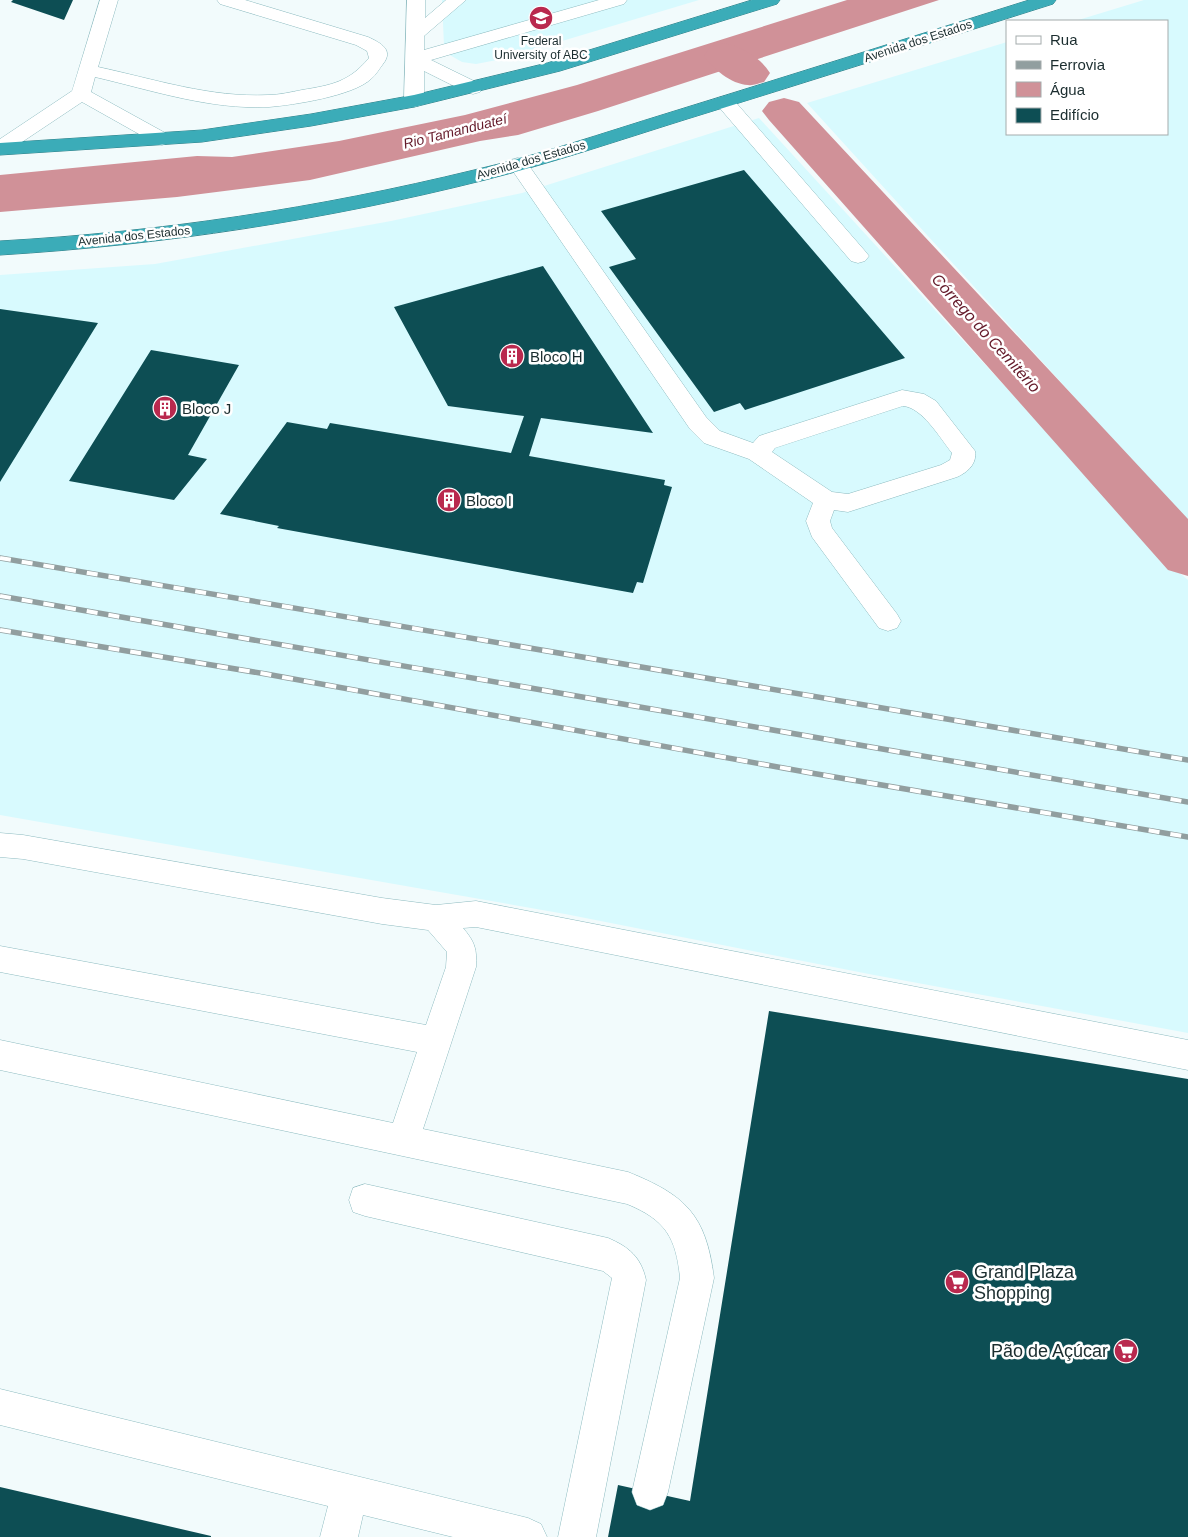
<svg xmlns="http://www.w3.org/2000/svg" width="1188" height="1537" viewBox="0 0 1188 1537" font-family="Arial,sans-serif">
<rect width="100%" height="100%" fill="#f2fbfc"/>
<!-- built -->
<path fill="#d8fafe" d="M442,0H699L502,59L476,64L462,62L448,54L444,46Z
M1144,0H1188V522L807,103L1007,42V134H1167V21H1075Z
M759,118L1165,561L1188,580V1033L874,975L565,914L0,815V275L155,264L391,221L522,193Z"/>
<!-- water -->
<path fill="#d09198" d="M847,0H939L598,111L518,135L480,141L310,180L177,197L0,212V175L197,156L232,157L339,141L465,115L577,85Z"/>
<g fill="none" stroke-linecap="round" stroke-linejoin="round">
<!-- river -->
<path fill="#d09198" fill-rule="evenodd" d="M725,43C743,48 760,57 770,73L764,82C759,83 753,86 748,85C731,84 713,69 704,56L710,47Z
M784,98L799,102L1188,519V576L1168,570L769,120L762,111L769,102Z"/>
</g>
<!-- building -->
<path fill="#0d4e54" d="M13,0H73L64,20L11,2Z
M744,170L905,358L745,410L740,403L714,412L609,267L636,259L601,211Z
M543,266L653,433L541,418L529,456L665,480L664,485L672,487L643,583L637,582L633,593L277,528L279,526L220,514L287,422L327,429L330,423L511,453L524,416L448,406L394,307Z
M0,309L98,323L0,482Z
M151,350L239,365L188,455L207,459L174,500L69,481Z
M769,1011L1188,1079V1537H608L618,1485L690,1501Z
M0,1487L211,1536V1537H0Z"/>
<g fill="none" stroke-linecap="round" stroke-linejoin="round">
<!-- minor casing -->
<g stroke="#8dbbc0" stroke-width="1">
<path id="minor" d="M100,0H118L98,67C154,79 211,98 268,95C280,95 291,92 302,90C332,85 349,82 369,58L367,51L356,45L220,4L217,0H245L368,37C381,43 394,50 383,64C379,69 376,75 371,79C353,96 293,105 269,107C210,110 151,90 95,77L91,92L169,135L172,139L169,143L162,145L155,143L82,102L7,152L0,154V139L72,91Z
M407,0H425V18L446,0H466L424,36V50L599,0H627L624,4L431,60L480,84L482,88L480,92L473,94L466,92L424,71V101L421,105L414,107L407,105L404,101Z
M725,96L732,98L865,251L869,256L865,261L858,263L851,261L718,106L715,102L718,98Z
M518,158L525,160L706,417L720,431L753,443L759,436L902,390L924,394L936,401L975,451C977,464 968,472 957,477L848,512L834,510L830,521L832,528L897,614L901,621L897,628L888,631L879,628L812,537L806,521L813,503L749,459L704,443L690,429L508,164L511,160ZM903,406C922,407 940,438 952,453L950,460L941,465L848,494L832,492L772,452L775,448Z
M0,833L23,835L382,898L436,905L476,901L1188,1040V1070L476,927L463,928C475,942 477,949 476,967L423,1129L628,1172C685,1195 706,1214 714,1278L668,1492L663,1505L650,1510L637,1505L632,1492L680,1278C676,1238 666,1220 627,1204L0,1070V1040L393,1123L417,1052L0,972V946L426,1025L446,967L447,952L428,930L382,924L23,859L0,857Z
M365,1184L608,1238C629,1247 641,1257 646,1280L596,1537H558L612,1278L603,1271L365,1216L353,1212L349,1200L353,1188Z
M0,1389L528,1518L541,1524L547,1537H453L363,1515L358,1537H320L328,1506L0,1425Z"/>
</g>
<!-- highway casing -->
<g stroke="#308088" stroke-width="1">
<path id="highway" d="M752,0H780L777,4L560,71L414,107L311,126L202,142L0,155V143L202,130L311,114L414,95L547,63Z
M1029,0H1056L1053,4C930,43 807,82 684,120C617,141 552,163 485,180C326,220 163,245 0,255V241C160,232 318,208 474,170C539,155 603,133 668,113C788,76 908,38 1029,0Z"/>
</g>
<!-- minor -->
<use href="#minor" fill="#fff" fill-rule="evenodd"/>
<!-- highway -->
<use href="#highway" fill="#3bacb8" fill-rule="evenodd"/>
<!-- rail casing -->
<g stroke="#919e9f" stroke-width="5.5">
<path id="rail" d="M0,558L1188,760
M0,596L1188,802
M0,630L266,674L811,773L1188,837"/>
</g>
<!-- rail -->
<use href="#rail" stroke="#fff" stroke-width="4" stroke-dasharray="11" stroke-linecap="butt"/>
</g>
<!-- icons -->
<defs>
<g id="university-disc" transform="scale(1.25)"><circle r="9.5" fill="#b9294e" stroke="#fff"/><path d="M0-5L7-2L0 1L-7-2ZM-4 1L0 2.5L4 1V4Q0 6-4 4Z" fill="#fff"/></g>
<g id="building-disc" transform="scale(1.25)"><circle r="9.5" fill="#b9294e" stroke="#fff"/><path d="M-4-6H4V6H1V3H-1V6H-4ZM-2.5-4.3h1.7v1.8h-1.7ZM.8-4.3h1.7v1.8H.8ZM-2.5-1h1.7V.8h-1.7ZM.8-1h1.7V.8H.8Z" fill="#fff"/></g>
<g id="supermarket-disc" transform="scale(1.25)"><circle r="9.5" fill="#b9294e" stroke="#fff"/><path d="M-6-5.5h2.5l.6 2H6L4.5 2H-2.5L-4.4-4H-6ZM-1.5 3.2a1.3 1.3 0 1 0 .1 0ZM3 3.2a1.3 1.3 0 1 0 .1 0Z" fill="#fff"/></g>
</defs>
<g fill-rule="evenodd">
<use href="#university-disc" x="541" y="18"/>
<use href="#building-disc" x="512" y="356"/>
<use href="#building-disc" x="165" y="408"/>
<use href="#building-disc" x="449" y="500"/>
<use href="#supermarket-disc" x="957" y="1282"/>
<use href="#supermarket-disc" x="1126" y="1351"/>
</g>
<g text-anchor="middle" dominant-baseline="central" stroke-width="5" stroke-linejoin="round" paint-order="stroke">
<!-- far-poi labels -->
<g font-size="12" fill="#1b2d2f" stroke="#fff">
<text x="541" y="41">Federal<tspan x="541" dy="14">University of ABC</tspan></text>
</g>
<!-- far-street labels -->
<g font-size="12" fill="#1b2d2f" stroke="#fff">
<text transform="translate(918 41) rotate(-18)">Avenida dos Estados</text>
<text transform="translate(531 160) rotate(-16)">Avenida dos Estados</text>
<text transform="translate(134 236) rotate(-6)">Avenida dos Estados</text>
</g>
<!-- far-water labels -->
<g font-size="14" font-style="italic" fill="#641a2a" stroke="#fff">
<text transform="translate(455 131) rotate(-14)">Rio Tamanduateí</text>
</g>
<!-- poi labels -->
<g font-size="15" fill="#1b2d2f" stroke="#fff" text-anchor="start">
<text x="530" y="356">Bloco H</text>
<text x="182" y="408">Bloco J</text>
<text x="466" y="500">Bloco I</text>
</g>
<!-- water labels -->
<g font-size="16" font-style="italic" fill="#641a2a" stroke="#fff">
<text transform="translate(986 333) rotate(48)">Córrego do Cemitério</text>
</g>
<!-- near-poi labels -->
<g font-size="18" fill="#1b2d2f" stroke="#fff" text-anchor="start">
<text x="974" y="1272">Grand Plaza<tspan x="974" dy="21">Shopping</tspan></text>
<text x="1108" y="1351" text-anchor="end">Pão de Açúcar</text>
</g>
</g>
<!-- legend -->
<rect x="1006" y="20" width="162" height="115" fill="#ffffff" stroke="#a4abac"/>
<rect x="1016" y="36" width="25" height="8" fill="#ffffff" stroke="#a4abac"/>
<text x="1050" y="45" font-size="15" fill="#1b2d2f">Rua</text>
<rect x="1016" y="61" width="25" height="8" fill="#919e9f" stroke="#a4abac"/>
<text x="1050" y="70" font-size="15" fill="#1b2d2f">Ferrovia</text>
<rect x="1016" y="82" width="25" height="15" fill="#d09198" stroke="#a4abac"/>
<text x="1050" y="95" font-size="15" fill="#1b2d2f">Água</text>
<rect x="1016" y="108" width="25" height="15" fill="#0d4e54" stroke="#a4abac"/>
<text x="1050" y="120" font-size="15" fill="#1b2d2f">Edifício</text>
</svg>
